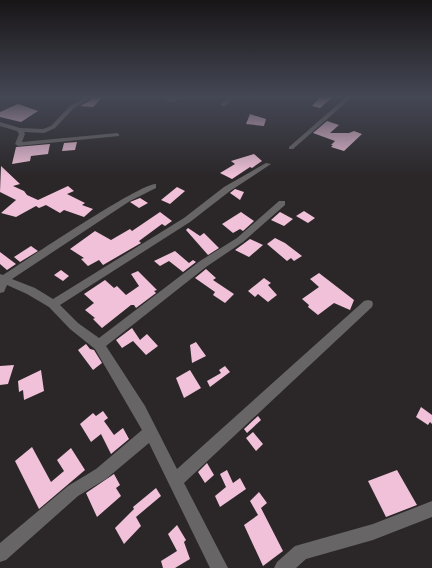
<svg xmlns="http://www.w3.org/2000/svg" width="432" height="568" viewBox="0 0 432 568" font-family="'Noto Sans',sans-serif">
<rect width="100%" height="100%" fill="#2b2729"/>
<!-- building -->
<path fill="#f0c1d8" d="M91,96H104L93,107L80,106L91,100Z
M321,96H334L320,108L312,106Z
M18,104L38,111L21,122L0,117V112Z
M250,114L266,119L264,126L246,124Z
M327,121L339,125L330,133H349L354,131L362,134L344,151L331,147L333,145H331L335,141L313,133Z
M77,142L75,150L62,151L64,143Z
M50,144L48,154L31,156L30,161L12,164L16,147Z
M254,154L262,161L252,168L250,167L232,179L220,173L235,164L231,161Z
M1,166L20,184L13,186L24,191L27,195L38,200L68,186L74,191L67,194L85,203L82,205L93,209L84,217L64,210L60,213L46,205L39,208L36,206L16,217L1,213L16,200L0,192Z
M177,187L185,191L170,204L161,200Z
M235,189L244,192L240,200L230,193Z
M140,198L148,203L139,208L130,202Z
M304,211L315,218L308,223L296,216Z
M160,212L172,221L165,226L162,224L139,241L141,243L103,265L99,260L88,266L81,259L84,258L70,249L95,231L111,240L130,229L132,231Z
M241,212L254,221L243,231L240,229L233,233L222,224Z
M280,212L293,219L284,226L271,220Z
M188,228L200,236L204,233L219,248L208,255L186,230Z
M275,238L285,243L302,256L294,261L291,258L287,261L267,244Z
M250,239L263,245L249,257L235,250Z
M31,246L38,251L20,262L14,257Z
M175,251L189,263L193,260L196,262L183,272L169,261L160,266L154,261Z
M0,252L16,264L7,270L0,264Z
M206,269L216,278L213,280L234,294L225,303L213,295L215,292L195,278Z
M61,270L69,276L63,281L54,275Z
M138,271L157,290L154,291L156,293L136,308L134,305H131L102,328L93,319L95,318L85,310L94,303L84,294L105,280L114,288L117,286L126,295L139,286L131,274Z
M319,273L354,300L350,310L334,303L318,315L308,307L309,305L302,299L319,287L310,279Z
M264,278L271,283L268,285L277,295L268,302L258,294L255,297L248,291Z
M132,328L140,340L147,334L158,346L146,355L133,341L122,348L116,340Z
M196,342L206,356L192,363L190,345Z
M86,344L90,349L94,350L102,363L93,370L78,350Z
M14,365L8,384L0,385V366Z
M225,366L230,372L210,387L207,381L221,373L219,370Z
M41,370L44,391L24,400L23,390L19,392L18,381Z
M190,370L201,388L184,398L176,378Z
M421,407L432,415V424L430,422L428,425L416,417Z
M103,411L108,418L104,421L114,435L123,428L129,439L111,454L101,434L91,442L80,424L93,413L96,416Z
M258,416L261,420L247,433L244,429Z
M253,432L263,444L256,451L246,438Z
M32,447L51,482L64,471L57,460L71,448L85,470L39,509L15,461Z
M207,463L214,475L205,483L198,472Z
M227,470L233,483L240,478L246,489L220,507L215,496L226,487L220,474Z
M397,470L417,505L386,517L368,481Z
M114,474L120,485L116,488L121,496L97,517L86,493Z
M156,488L161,496L136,517L141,526L124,544L115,528L134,509L133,507Z
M259,492L267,503L261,508L283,551L263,566L244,525L258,515L250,501Z
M177,525L186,540L184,542L190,559L175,568H163L161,561L177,551L168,534Z"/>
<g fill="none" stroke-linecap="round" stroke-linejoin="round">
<!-- street -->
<path fill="#686566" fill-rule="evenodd" d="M88,96L90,97V99L74,108L55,128L44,133L24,132L25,134L22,142L117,133L119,134V136L18,146L15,144L19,134L17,131L0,126V122L20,128L43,129L51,126L70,106Z
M163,96H169L171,99L177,96H204L201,98L180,99L170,103Z
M231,96H237L225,106H221V104Z
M343,96H349L350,99L293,149H289V147L344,99Z
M266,163L271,164L230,191L190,222L60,305L78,323L99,338L200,261L237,238L279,201H285V205L243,242L206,267L106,346L145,406L177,469L364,301L368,300L372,301L373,304L372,307L184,483L228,568H210L149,443L106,479L78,496L6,560L0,562V543L68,486L96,469L142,430L95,349L70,329L49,307L27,294L7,285L4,292L0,293V274L3,275C23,262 142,182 156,184V188L130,201L12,279L35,288L53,299L184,218L224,187Z
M432,501V517L373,540L306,559L296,568H274L277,562L295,546L373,524Z"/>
</g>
<!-- sky -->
<linearGradient id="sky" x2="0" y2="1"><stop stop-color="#181517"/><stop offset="0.55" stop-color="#444754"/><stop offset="1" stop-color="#444754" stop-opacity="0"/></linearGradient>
<rect width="432" height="176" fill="url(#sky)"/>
</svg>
